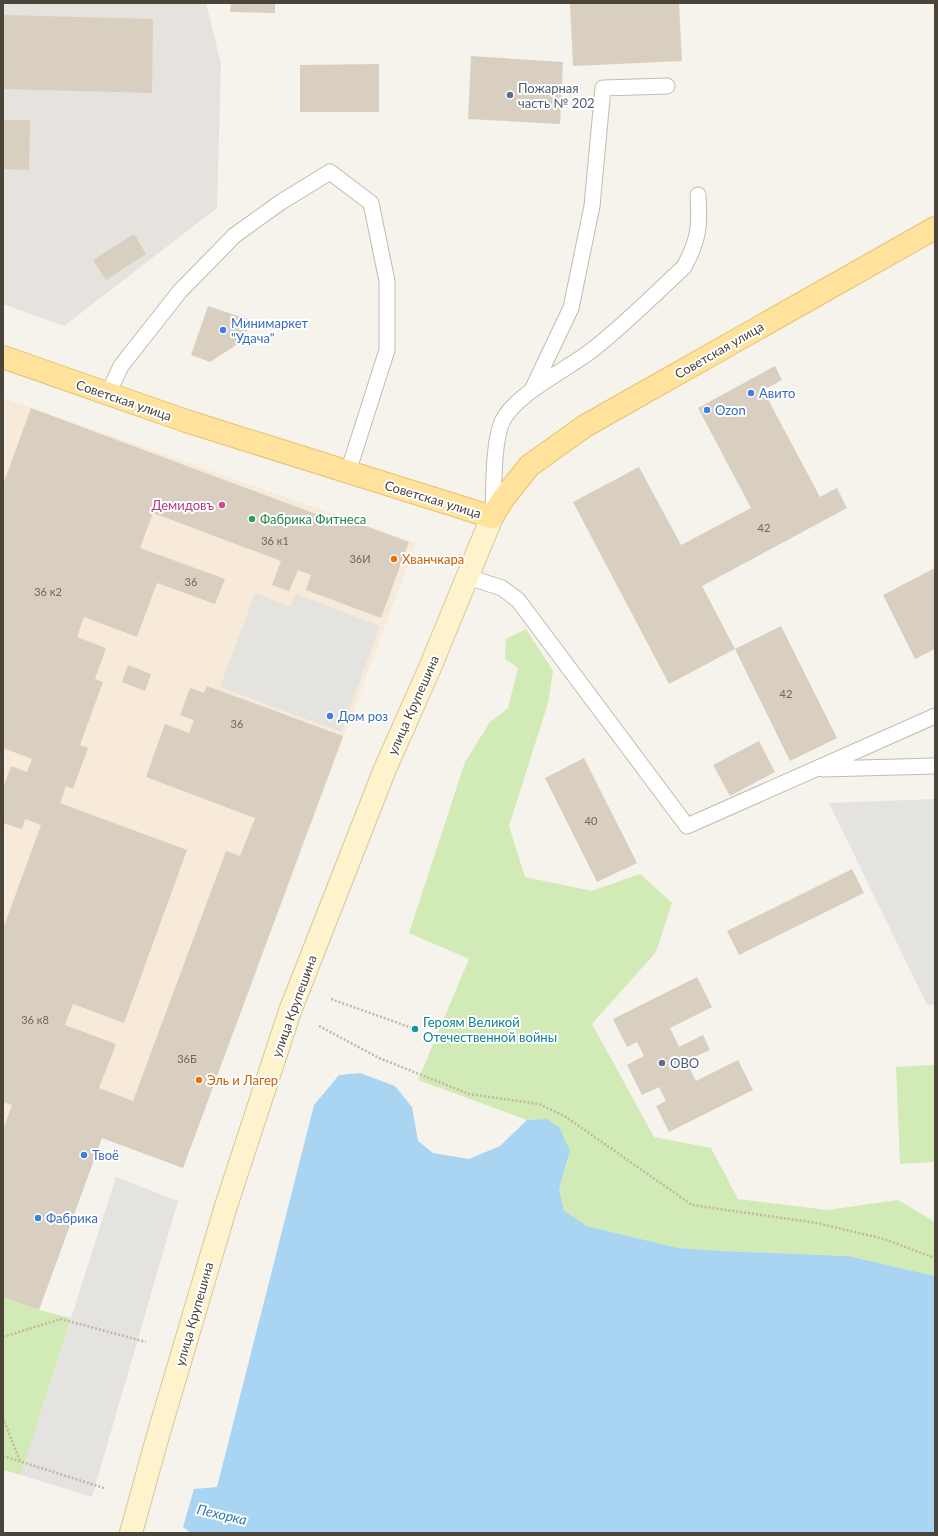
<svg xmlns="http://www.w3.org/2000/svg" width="938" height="1536" viewBox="0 0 938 1536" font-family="Lato,sans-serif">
<rect width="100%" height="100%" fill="#f6f3ec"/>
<!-- commercial -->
<path fill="#f7ead8" d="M3,398L416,543L183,1168L102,1138L39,1310L3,1297Z"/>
<!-- industrial -->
<path fill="#e6e2dd" d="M3,3H206L221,64L217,208L64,326L3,304Z"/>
<!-- green -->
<path fill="#d2eab5" d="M526,629L553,671L548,703L509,826L525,877L592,891L640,874L672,903L656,952L592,1024L654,1137L711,1148L738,1199L827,1210L898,1200L935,1222V1276L848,1256L722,1251L678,1248L587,1226L564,1212L559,1189L570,1152L547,1119L527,1120L418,1080L469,959L409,933L465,762L490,722L508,708L518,668L505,659L506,639Z
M935,1065V1162L900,1164L896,1067Z
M3,1297L39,1310L71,1318L21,1475L3,1470Z"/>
<!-- parking -->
<path fill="#e5e3e0" d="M255,593L291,607L296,594L380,626L341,732L220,687Z
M935,799V1004L927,1005L829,803Z
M116,1177L178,1201L92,1497L21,1475Z"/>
<!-- water -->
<path fill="#a9d4f2" d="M360,1073L395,1086L412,1107L418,1141L433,1153L469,1159L500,1146L527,1120L547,1119L559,1127L570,1151L559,1189L564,1211L587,1226L678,1248L722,1251L848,1256L935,1276V1533H191L183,1527L194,1489L217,1487L314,1105L339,1075Z"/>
<!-- building -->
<path fill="#d8cfc1" d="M231,3H275V13L230,12Z
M570,3H679L682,61L573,66Z
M3,15L153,19L152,93L3,89Z
M471,56L563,62L560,124L468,119Z
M379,64V112H300V65Z
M3,120H30L29,170L3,169Z
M134,234L146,254L106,280L93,260Z
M208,306L250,320L244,340L210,362L191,355Z
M775,366L782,380L763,390L820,497L837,488L847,508L702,586L735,649L669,684L573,502L639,467L681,545L751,508L698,408Z
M31,408L332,520L334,514L409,542L381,618L306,590L311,575L298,570L289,591L272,585L281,561L153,513L140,548L225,579L215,604L157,583L137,637L84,617L77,637L106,648L95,679L103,682L80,745L88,748L73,789L66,786L60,803L187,850L124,1023L73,1004L65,1025L116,1044L99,1088L133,1101L226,851L240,856L255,818L146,777L165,724L189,733L194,720L180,715L190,688L204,693L207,686L343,736L183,1168L102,1138L39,1310L3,1297V1130L12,1105L3,1102V929L41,825L25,819L22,829L3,823V788L11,766L27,772L32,759L3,748V485Z
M935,568V649L915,659L883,595Z
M781,626L837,738L790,761L735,649Z
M128,665L151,674L145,691L122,682Z
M759,741L775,772L730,796L713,765Z
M584,758L637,863L597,882L545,778Z
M852,869L864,893L739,955L727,931Z
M697,977L712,1007L670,1028L679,1047L703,1035L710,1050L686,1061L696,1081L738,1060L753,1090L669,1132L656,1106L666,1101L659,1087L642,1095L627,1065L644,1056L637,1042L627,1047L613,1019Z"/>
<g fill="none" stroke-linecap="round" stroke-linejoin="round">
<!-- service casing -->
<g stroke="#c2bbae" stroke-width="17">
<path id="service" d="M532,390L571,308L592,206L603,88L667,86
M108,394L121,366L180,291L235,235L281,202L330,172L371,203L387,281V350L348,472
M493,512C494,487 493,443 502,422C515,393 571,368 596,347C627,322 655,294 684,267C699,239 700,226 698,195
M468,577L502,588L518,600L687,826L935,716
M823,769L935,766"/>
</g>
<!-- secondary casing -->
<g stroke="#d6c79b" stroke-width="24">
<path id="secondary" d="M131,1533L157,1439L226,1206L290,1011L385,769L429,670L492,517"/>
</g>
<!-- primary casing -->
<g stroke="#e6c16a" stroke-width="24">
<path id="primary" d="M3,357L186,421L492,517L503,499L529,466L585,426L935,228"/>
</g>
<!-- path -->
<path stroke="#c4b79f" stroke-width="2.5" stroke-dasharray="2 2" stroke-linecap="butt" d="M331,999L415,1029
M319,1026L379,1058L469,1094L539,1104L566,1117L692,1205L817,1223L884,1239L935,1258
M3,1337L61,1319L146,1342
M3,1418L20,1461
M3,1456L104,1488"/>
<!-- service -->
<use href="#service" stroke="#fff" stroke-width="15"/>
<!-- secondary -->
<use href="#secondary" stroke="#fff3cd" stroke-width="22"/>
<!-- primary -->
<use href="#primary" stroke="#ffe39c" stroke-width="22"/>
</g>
<!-- markers -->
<g fill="#5c6f8a" stroke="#fff" stroke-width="1.5">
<circle cx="510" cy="95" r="4"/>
<circle cx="662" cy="1063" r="4"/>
</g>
<g fill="#3f7fe0" stroke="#fff" stroke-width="1.5">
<circle cx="223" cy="330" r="4"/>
<circle cx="751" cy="393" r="4"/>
<circle cx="707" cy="410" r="4"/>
<circle cx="330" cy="716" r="4"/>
<circle cx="84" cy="1155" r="4"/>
<circle cx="38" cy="1218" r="4"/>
</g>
<circle fill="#d1479c" stroke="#fff" stroke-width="1.5" cx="222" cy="505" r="4"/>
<circle fill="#2e9e5b" stroke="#fff" stroke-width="1.5" cx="252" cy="519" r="4"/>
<g fill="#e8710a" stroke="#fff" stroke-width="1.5">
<circle cx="394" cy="559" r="4"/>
<circle cx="199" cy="1080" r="4"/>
</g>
<circle fill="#0f9aa8" stroke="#fff" stroke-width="1.5" cx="415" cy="1029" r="4"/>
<g text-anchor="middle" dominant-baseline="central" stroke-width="4" stroke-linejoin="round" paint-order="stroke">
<!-- number labels -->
<g font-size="11" fill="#6e675b">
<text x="764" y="527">42</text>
<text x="275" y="540">36 к1</text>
<text x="360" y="558">36И</text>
<text x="191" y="581">36</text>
<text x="48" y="591">36 к2</text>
<text x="786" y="693">42</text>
<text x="237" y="723">36</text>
<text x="591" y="820">40</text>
<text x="35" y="1019">36 к8</text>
<text x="187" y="1058">36Б</text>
</g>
<!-- service labels -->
<g font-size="13" fill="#4e5e75" stroke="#fff" text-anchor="start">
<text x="518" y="88">Пожарная<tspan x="518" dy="15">часть № 202</tspan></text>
<text x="670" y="1063">ОВО</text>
</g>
<!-- shop labels -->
<g font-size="13" fill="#366cbe" stroke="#fff" text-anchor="start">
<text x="231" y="323">Минимаркет<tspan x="231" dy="15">"Удача"</tspan></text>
<text x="759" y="393">Авито</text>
<text x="715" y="410">Ozon</text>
<text x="338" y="716">Дом роз</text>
<text x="92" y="1155">Твоё</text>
<text x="46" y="1218">Фабрика</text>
</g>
<!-- street labels -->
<g font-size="13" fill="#4b4439" stroke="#fff">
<text transform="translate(719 350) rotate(-30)">Советская улица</text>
<text transform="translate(124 400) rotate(19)">Советская улица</text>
<text transform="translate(433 499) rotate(17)">Советская улица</text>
<text transform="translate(413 705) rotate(-66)">улица Крупешина</text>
<text transform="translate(294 1006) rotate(-70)">улица Крупешина</text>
<text transform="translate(194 1314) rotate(-74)">улица Крупешина</text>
</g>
<!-- hotel labels -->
<g font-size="13" fill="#b23c85" stroke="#fff" text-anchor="end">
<text x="214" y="505">Демидовъ</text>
</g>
<!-- leisure labels -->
<g font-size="13" fill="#27864d" stroke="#fff" text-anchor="start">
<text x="260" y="519">Фабрика Фитнеса</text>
</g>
<!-- food labels -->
<g font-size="13" fill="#c56008" stroke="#fff" text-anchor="start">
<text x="402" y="559">Хванчкара</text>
<text x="207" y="1080">Эль и Лагер</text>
</g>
<!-- culture labels -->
<g font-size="13" fill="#0d838f" stroke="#fff" text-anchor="start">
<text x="423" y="1022">Героям Великой<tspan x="423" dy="15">Отечественной войны</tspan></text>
</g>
<!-- water labels -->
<g font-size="14" font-style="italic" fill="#2e7ab2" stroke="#fff">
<text transform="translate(222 1514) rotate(13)">Пехорка</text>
</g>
</g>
<!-- border -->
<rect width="938" height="1536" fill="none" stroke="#4b4439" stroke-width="8"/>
</svg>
